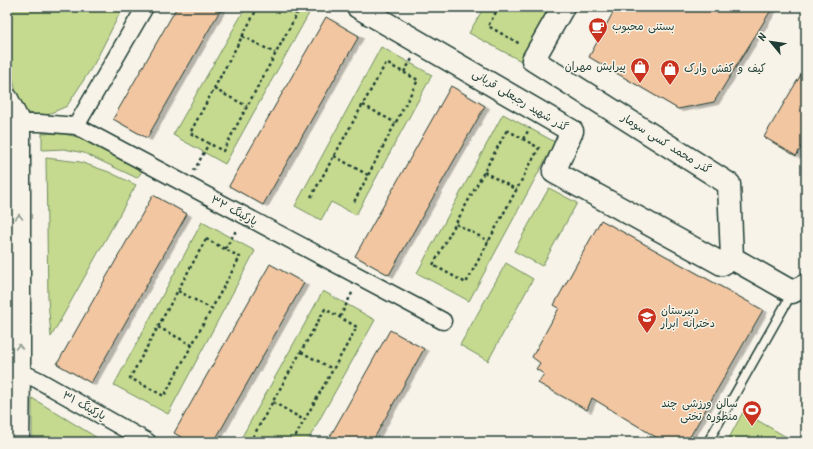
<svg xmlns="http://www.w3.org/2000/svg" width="813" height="449" viewBox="0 0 813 449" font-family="Kalam,'Playpen Sans Arabic',sans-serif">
<defs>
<filter id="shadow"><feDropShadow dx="4.5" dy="2.5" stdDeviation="0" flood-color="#0004"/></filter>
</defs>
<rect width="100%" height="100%" fill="#f7f3e8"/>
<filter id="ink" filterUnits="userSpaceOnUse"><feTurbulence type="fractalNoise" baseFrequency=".025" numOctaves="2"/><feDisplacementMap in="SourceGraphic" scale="8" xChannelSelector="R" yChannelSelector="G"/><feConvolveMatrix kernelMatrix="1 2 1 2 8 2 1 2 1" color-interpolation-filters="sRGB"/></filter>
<g filter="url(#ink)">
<!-- green -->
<path fill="#c5da8f" stroke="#728c62" d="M7,7H123L94,64L67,106L44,116L23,112L16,92L7,53Z
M246,7H310L312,8L225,164L173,135Z
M484,7H551L521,61L469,33Z
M381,47L432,75L356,215L331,202L321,220L295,206Z
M503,114L555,142L469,301L417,273Z
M42,133L63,134L85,138L146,166L137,178L84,153L64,149L42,150Z
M46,158L80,162L109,172L136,185L51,337L48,299Z
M549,188L577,203L542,266L514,251Z
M202,222L255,251L168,414L114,385Z
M506,263L533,279L488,361L460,345Z
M323,291L375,320L307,442H239Z
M32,398L104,442H32Z
M743,412L795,442H727Z"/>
<!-- building -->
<path fill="#f3c6a2" stroke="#1f3d34" filter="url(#shadow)" d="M177,7H222L147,138L113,119Z
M616,7H773L714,102L678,109L589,57Z
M326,17L359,36L263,205L229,186Z
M806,66V139L796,156L764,137Z
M451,86L485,106L389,275L355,256Z
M153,195L187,214L91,383L57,364Z
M601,220L763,310L687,442H664L592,398L587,410L538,383L544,374L536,369L540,363L532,357L559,308L554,305Z
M270,264L304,283L214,442H190L174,433Z
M390,330L424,349L372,442H327Z"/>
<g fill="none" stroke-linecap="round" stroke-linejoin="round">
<!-- lane casing -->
<g stroke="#1f3d34" stroke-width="11">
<path id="lane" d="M708,442L792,293"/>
</g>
<!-- street casing -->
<g stroke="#1f3d34" stroke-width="19">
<path id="street" d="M19,123H40L76,126L443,321
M76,126L145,7
M19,371L38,380L148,442"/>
</g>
<!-- secondary casing -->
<g stroke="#1f3d34" stroke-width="25">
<path id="secondary" d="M358,7L572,131L554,172L722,264L732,258
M563,7L533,60L729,184L732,258L792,292L806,285
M7,99L19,123V371L18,442"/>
</g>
<!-- path -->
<path stroke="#1f3d34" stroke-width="2.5" stroke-dasharray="3 3" stroke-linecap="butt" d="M258,7L190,133L223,151L297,14L284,7
M499,7L488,26L520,44
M242,36L275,53
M404,72L412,59
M214,89L247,106
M363,105L396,123
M507,130L539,148L466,283L433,265Z
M523,139L530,128
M334,156L368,175
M194,171L209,143
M484,172L517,190
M311,197L386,63L418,80L353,204
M456,224L489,241
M206,239L240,257L164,396L130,378Z
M225,249L237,229
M178,291L212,309
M340,317L353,291
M158,327L192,345
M301,352L333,369
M273,402L304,420
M250,442L325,309L357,327L292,442"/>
<!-- lane -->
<use href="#lane" stroke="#f7f3e8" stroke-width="8"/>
<!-- street -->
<use href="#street" stroke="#f7f3e8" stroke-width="16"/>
<!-- secondary -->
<use href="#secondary" stroke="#f7f3e8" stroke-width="22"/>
</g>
<!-- one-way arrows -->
<defs><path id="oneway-chevron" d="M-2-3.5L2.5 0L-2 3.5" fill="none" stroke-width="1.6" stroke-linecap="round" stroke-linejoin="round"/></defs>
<g stroke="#8b988e">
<use href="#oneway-chevron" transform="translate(19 217) rotate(-90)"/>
<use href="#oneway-chevron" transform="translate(19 347) rotate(-90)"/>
</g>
</g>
<!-- icons -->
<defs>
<g id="cafe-pin" transform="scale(1)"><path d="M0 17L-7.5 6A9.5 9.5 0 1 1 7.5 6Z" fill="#c8321e" stroke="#f7f3e8"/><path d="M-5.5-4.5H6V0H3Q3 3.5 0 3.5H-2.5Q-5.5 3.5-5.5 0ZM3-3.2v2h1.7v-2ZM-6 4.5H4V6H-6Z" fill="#fff"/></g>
<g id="shop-pin" transform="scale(1)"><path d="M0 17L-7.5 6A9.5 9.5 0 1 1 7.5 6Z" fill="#c8321e" stroke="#f7f3e8"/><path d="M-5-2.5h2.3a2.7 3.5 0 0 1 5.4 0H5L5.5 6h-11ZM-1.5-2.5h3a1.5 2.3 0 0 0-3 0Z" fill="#fff"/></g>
<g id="school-pin" transform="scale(1)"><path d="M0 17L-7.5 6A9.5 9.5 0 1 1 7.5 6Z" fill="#c8321e" stroke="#f7f3e8"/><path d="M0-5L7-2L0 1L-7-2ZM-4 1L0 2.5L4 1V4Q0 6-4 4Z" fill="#fff"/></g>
<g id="stadium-pin" transform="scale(1)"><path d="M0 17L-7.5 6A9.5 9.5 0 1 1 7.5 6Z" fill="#c8321e" stroke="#f7f3e8"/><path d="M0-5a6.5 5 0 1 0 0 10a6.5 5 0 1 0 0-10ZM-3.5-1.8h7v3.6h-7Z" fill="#fff"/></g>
</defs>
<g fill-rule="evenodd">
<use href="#cafe-pin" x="598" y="27"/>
<use href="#shop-pin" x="640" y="67"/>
<use href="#shop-pin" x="670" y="69"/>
<use href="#school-pin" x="647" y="317"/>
<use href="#stadium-pin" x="752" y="410"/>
</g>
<g text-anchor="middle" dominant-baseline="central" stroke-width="3" stroke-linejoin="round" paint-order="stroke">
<!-- poi labels -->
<g font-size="11" fill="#1f3d34" stroke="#f7f3e8" text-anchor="start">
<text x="612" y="27">بستنی محبوب</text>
<text x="626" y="67" text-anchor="end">پیرایش مهران</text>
<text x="684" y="69">کیف و کفش وارک</text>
<text x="661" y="311">دبیرستان<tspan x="661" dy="13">دخترانه ابرار</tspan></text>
<text x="738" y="404" text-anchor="end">سالن ورزشی چند<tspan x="738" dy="13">منظوره تختی</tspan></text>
</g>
<!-- street labels -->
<g font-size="11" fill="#1f3d34" stroke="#f7f3e8">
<text transform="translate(520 101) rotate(31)">گذر شهید رجبعلی قربانی</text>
<text transform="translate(666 144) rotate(32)">گذر محمد کسی سومار</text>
<text transform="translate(234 211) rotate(28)">پارکینگ ۳۲</text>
<text transform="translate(84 406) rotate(29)">پارکینگ ۳۱</text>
</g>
</g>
<!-- margin -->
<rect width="813" height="449" fill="none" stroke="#f7f3e8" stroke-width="24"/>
<rect x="12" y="12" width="789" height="425" fill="none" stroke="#1f3d34" stroke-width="1.5" filter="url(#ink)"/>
<!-- north arrow -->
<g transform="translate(771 42) rotate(299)" stroke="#f7f3e8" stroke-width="3" paint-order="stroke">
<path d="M0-3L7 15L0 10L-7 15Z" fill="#1f3d34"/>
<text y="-6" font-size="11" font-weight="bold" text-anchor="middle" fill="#1f3d34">N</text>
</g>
</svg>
